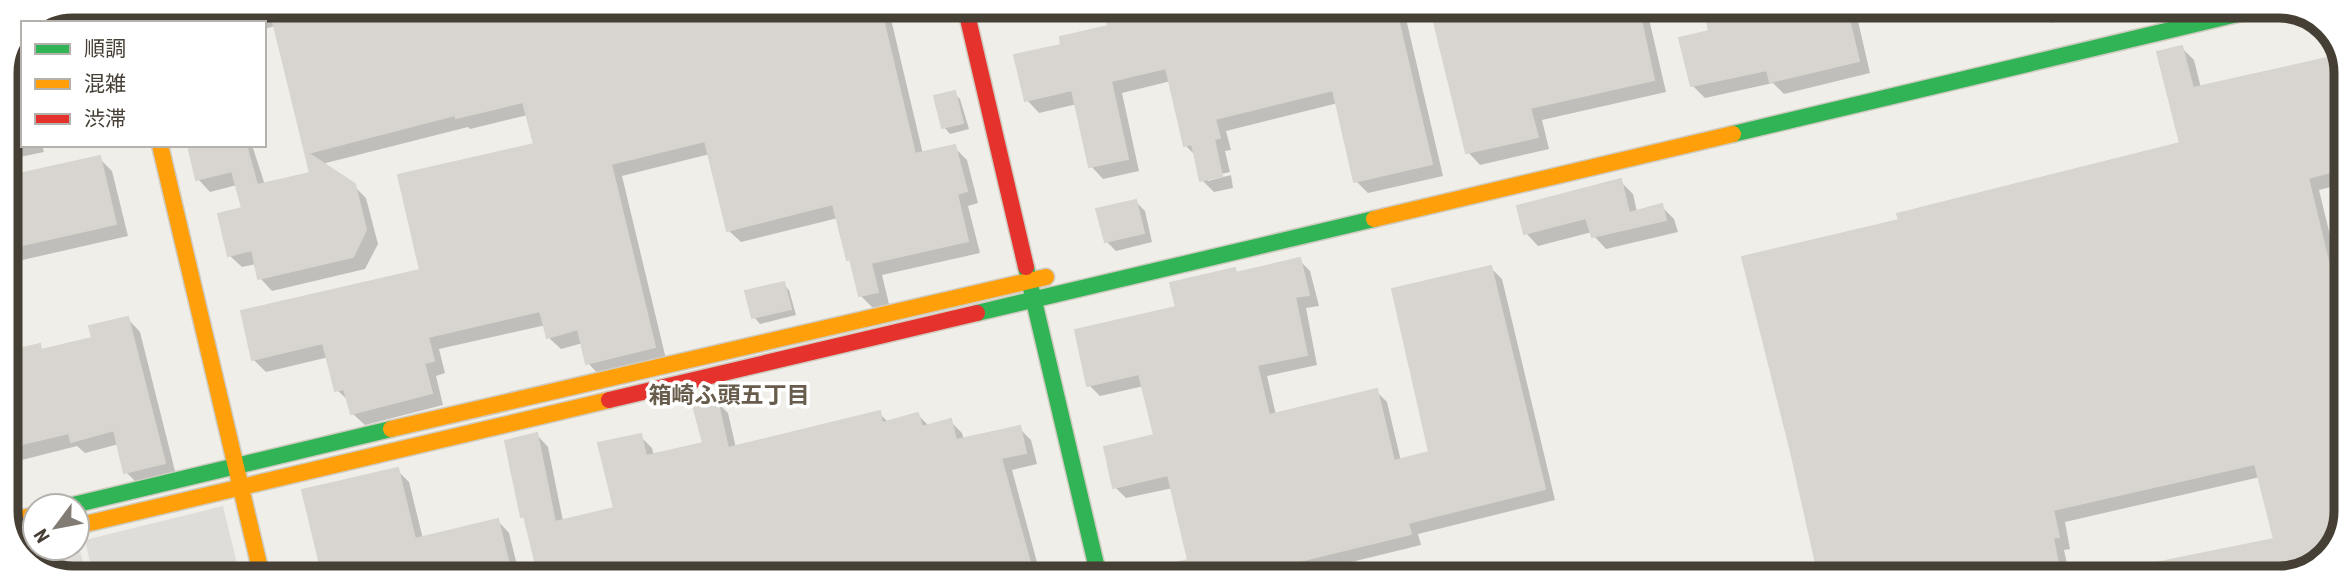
<svg xmlns="http://www.w3.org/2000/svg" width="2352" height="583" viewBox="0 0 2352 583" font-family="'Roboto Condensed','Noto Sans JP',sans-serif">
<rect width="100%" height="100%" fill="#f0eee9"/>
<!-- parking -->
<path fill="#dfddd9" d="M223,506L240,576H93L85,540Z
M77,541L87,576H59L22,555L50,548H77Z"/>
<!-- shadow -->
<path fill="#0003" d="M157,5H181L183,15L166,19L159,13Z
M241,5L898,6L901,17L891,19L923,154L954,147L967,160L978,203L968,206L980,253L882,275L889,304L873,308L860,295L853,264L848,259L838,218L741,242L728,230L710,154L622,176L666,359L600,376L588,363L583,343L561,349L548,337L546,325L439,349L445,373L436,376L443,405L365,425L352,413L350,402L337,390L329,357L266,372L253,359L422,271L536,146L528,115L470,129L468,127L322,164L353,185L366,198L378,244L365,269L272,291L260,278L256,264L242,267L229,255L244,209L237,185L210,192L198,179L190,145H252L265,185L312,174L275,26L264,29V23H249L245,19Z
M1011,6H1037L1016,11Z
M1128,6H1403L1443,176L1368,193L1356,181L1338,103L1226,131L1231,150L1225,151L1230,172L1208,177V181L1231,175L1233,188L1214,192L1202,180L1196,156L1186,146L1171,81L1122,93L1139,171L1103,179L1091,166L1077,104L1039,113L1027,100L1110,27L1106,11Z
M1431,6H1646L1666,92L1542,120L1549,149L1480,165L1468,152Z
M1705,6H1836L1837,11L1845,9L1858,21L1870,73L1784,94L1773,83L1705,98L1692,85L1712,32Z
M2042,6H2068L2071,18L2051,23L2045,17Z
M18,42L23,62V145H42L44,152L5,160V72Z
M2182,48L2194,60L2201,88L2336,57L2346,68V183L2319,190L2346,301L2345,524L2324,561L2280,578L2276,540L2260,477L2065,522L2070,549L2064,550L2070,578L1821,577L1793,451L1901,222L2183,145Z
M954,93L960,99L969,129L950,134L944,127Z
M99,158L112,171L128,236L5,264V178Z
M1620,181L1633,194L1637,212L1661,206L1674,219L1678,232L1606,249L1594,236L1592,232L1538,246L1526,233Z
M1136,202L1145,211L1152,242L1116,251L1106,241Z
M1299,260L1310,271L1319,306L1306,308L1317,365L1267,376L1276,415L1376,391L1387,402L1401,461L1431,454L1491,268L1502,279L1555,500L1418,534L1421,545L1290,577H1140L1139,574L1190,561L1173,488L1126,498L1115,487L1156,436L1144,386L1100,396L1089,385L1178,309L1234,270L1239,275Z
M783,284L789,290L796,315L760,324L754,317Z
M128,319L140,332L176,475L138,484L126,472L119,444L85,453L77,446L6,464V354L39,346L44,351L94,340Z
M716,401L728,413L736,448L879,413L889,423L918,415L929,426L950,421L962,433L964,440L1019,428L1031,440L1037,464L1012,470L1041,577H541L528,522L522,516L537,435L548,447L563,521L616,509L640,436L652,448L654,456L705,444Z
M397,470L409,482L423,539L498,521L509,533L520,577H325Z
M2114,573L2118,578H2095Z"/>
<!-- building -->
<path fill="#d8d5d0" stroke="#d8d5cf" stroke-width="2" d="M269,5L880,6L915,154L955,145L967,191L957,194L968,241L871,263L878,292L859,296L850,259L847,260L833,204L727,231L705,141L611,164L655,347L586,364L578,329L547,338L540,311L428,337L434,361L424,363L432,393L351,414L344,389L335,391L323,343L252,360L241,311L420,270L398,175L534,144L523,102L456,118L455,115L308,153L355,184L366,230L353,257L258,279L252,250L228,256L218,214L242,208L232,171L196,180L188,145H246L257,185L310,173Z
M1120,6H1395L1432,164L1354,182L1333,90L1215,119L1220,138L1214,139L1222,176L1200,181L1192,144L1184,146L1166,68L1111,81L1128,159L1089,167L1072,90L1025,101L1014,55L1061,45L1060,37L1108,26L1103,10Z
M1430,6H1638L1654,80L1530,108L1538,137L1466,153Z
M1704,6H1828L1829,11L1846,7L1859,61L1770,82L1767,70L1691,86L1679,38L1709,31Z
M2182,46L2193,88L2336,56L2346,99V168L2308,178L2346,335L2345,524L2324,561L2280,578H2152L2150,564L2274,539L2255,464L2053,510L2059,537L2053,538L2061,578L1819,577L1791,452L1742,257L1899,220L1897,214L2180,143L2157,52Z
M13,55L23,98V142L5,146V72Z
M955,91L963,123L942,128L934,96Z
M100,156L116,224L5,249V177Z
M1621,179L1629,213L1662,204L1666,220L1592,237L1586,218L1524,234L1517,206Z
M1136,200L1144,233L1105,242L1096,209Z
M1300,258L1309,295L1295,297L1307,355L1257,365L1269,415L1377,389L1394,461L1429,452L1392,289L1491,266L1545,489L1408,523L1411,534L1234,577H1139L1138,572L1188,560L1168,475L1113,488L1104,447L1154,435L1139,374L1087,386L1075,330L1176,307L1170,283L1235,268L1236,273Z
M784,282L791,309L752,318L745,291Z
M128,317L165,463L124,473L114,430L71,442L69,433L9,447L6,431V352L40,344L41,350L92,338L89,326Z
M717,399L728,448L880,411L882,423L918,413L922,427L951,419L956,440L1020,426L1026,453L1001,458L1034,577H539L524,516L521,517L505,441L537,433L555,522L614,508L598,443L641,434L646,456L703,443L693,405Z
M398,468L415,539L498,519L512,577H431L430,570L405,577H323L302,490Z"/>
<g fill="none" stroke-linecap="round" stroke-linejoin="round">
<!-- fast casing -->
<g stroke="#cfcbc0" stroke-width="19">
<path id="fast" d="M1733,134L2267,7
M1026,267L1099,577
M977,313L1374,219
M69,506L391,429"/>
</g>
<!-- slow casing -->
<g stroke="#cfcbc0" stroke-width="19">
<path id="slow" d="M126,5L131,23
M160,145L262,577
M1374,219L1733,134
M391,429L1046,277
M7,522L35,515
M77,526L609,400
M16,541L35,536"/>
</g>
<!-- jam casing -->
<g stroke="#cfcbc0" stroke-width="19">
<path id="jam" d="M965,6L1026,267
M609,400L977,313"/>
</g>
<!-- fast -->
<use href="#fast" stroke="#30b455" stroke-width="16"/>
<!-- slow -->
<use href="#slow" stroke="#ff9f0a" stroke-width="16"/>
<!-- jam -->
<use href="#jam" stroke="#e5322d" stroke-width="16"/>
</g>
<g text-anchor="middle" dominant-baseline="central" stroke-width="7" stroke-linejoin="round" paint-order="stroke">
<!-- neighbourhood labels -->
<g font-size="23" font-weight="bold" fill="#685d4c" stroke="#fff">
<text x="729" y="395">箱崎ふ頭五丁目</text>
</g>
</g>
<!-- crop -->
<path d="M0 0H2352V583H0ZM73 18H2279A55 55 0 0 1 2334 73V511A55 55 0 0 1 2279 566H73A55 55 0 0 1 18 511V73A55 55 0 0 1 73 18Z" fill="#fff" fill-rule="evenodd"/>
<path fill="none" stroke="#463f35" stroke-width="9" d="M73 18H2279A55 55 0 0 1 2334 73V511A55 55 0 0 1 2279 566H73A55 55 0 0 1 18 511V73A55 55 0 0 1 73 18Z"/>
<!-- legend -->
<rect x="21" y="21" width="245" height="126" fill="#ffffff" stroke="#b5b2ae" stroke-width="2"/>
<rect x="35" y="44" width="35" height="10" fill="#30b455" stroke="#b5b2ae" stroke-width="2"/>
<text x="84" y="56" font-size="21" fill="#463f35">順調</text>
<rect x="35" y="79" width="35" height="10" fill="#ff9f0a" stroke="#b5b2ae" stroke-width="2"/>
<text x="84" y="91" font-size="21" fill="#463f35">混雑</text>
<rect x="35" y="114" width="35" height="10" fill="#e5322d" stroke="#b5b2ae" stroke-width="2"/>
<text x="84" y="126" font-size="21" fill="#463f35">渋滞</text>
<!-- north arrow -->
<g transform="translate(56 527) rotate(238)"><circle r="33" fill="#ffffff" stroke="#b5b2ae" stroke-width="2"/>
<path d="M0-5L12 26L0 18L-12 26Z" fill="#827c74"/>
<text y="-10" font-size="19" font-weight="bold" text-anchor="middle" fill="#463f35">N</text>
</g>
</svg>
